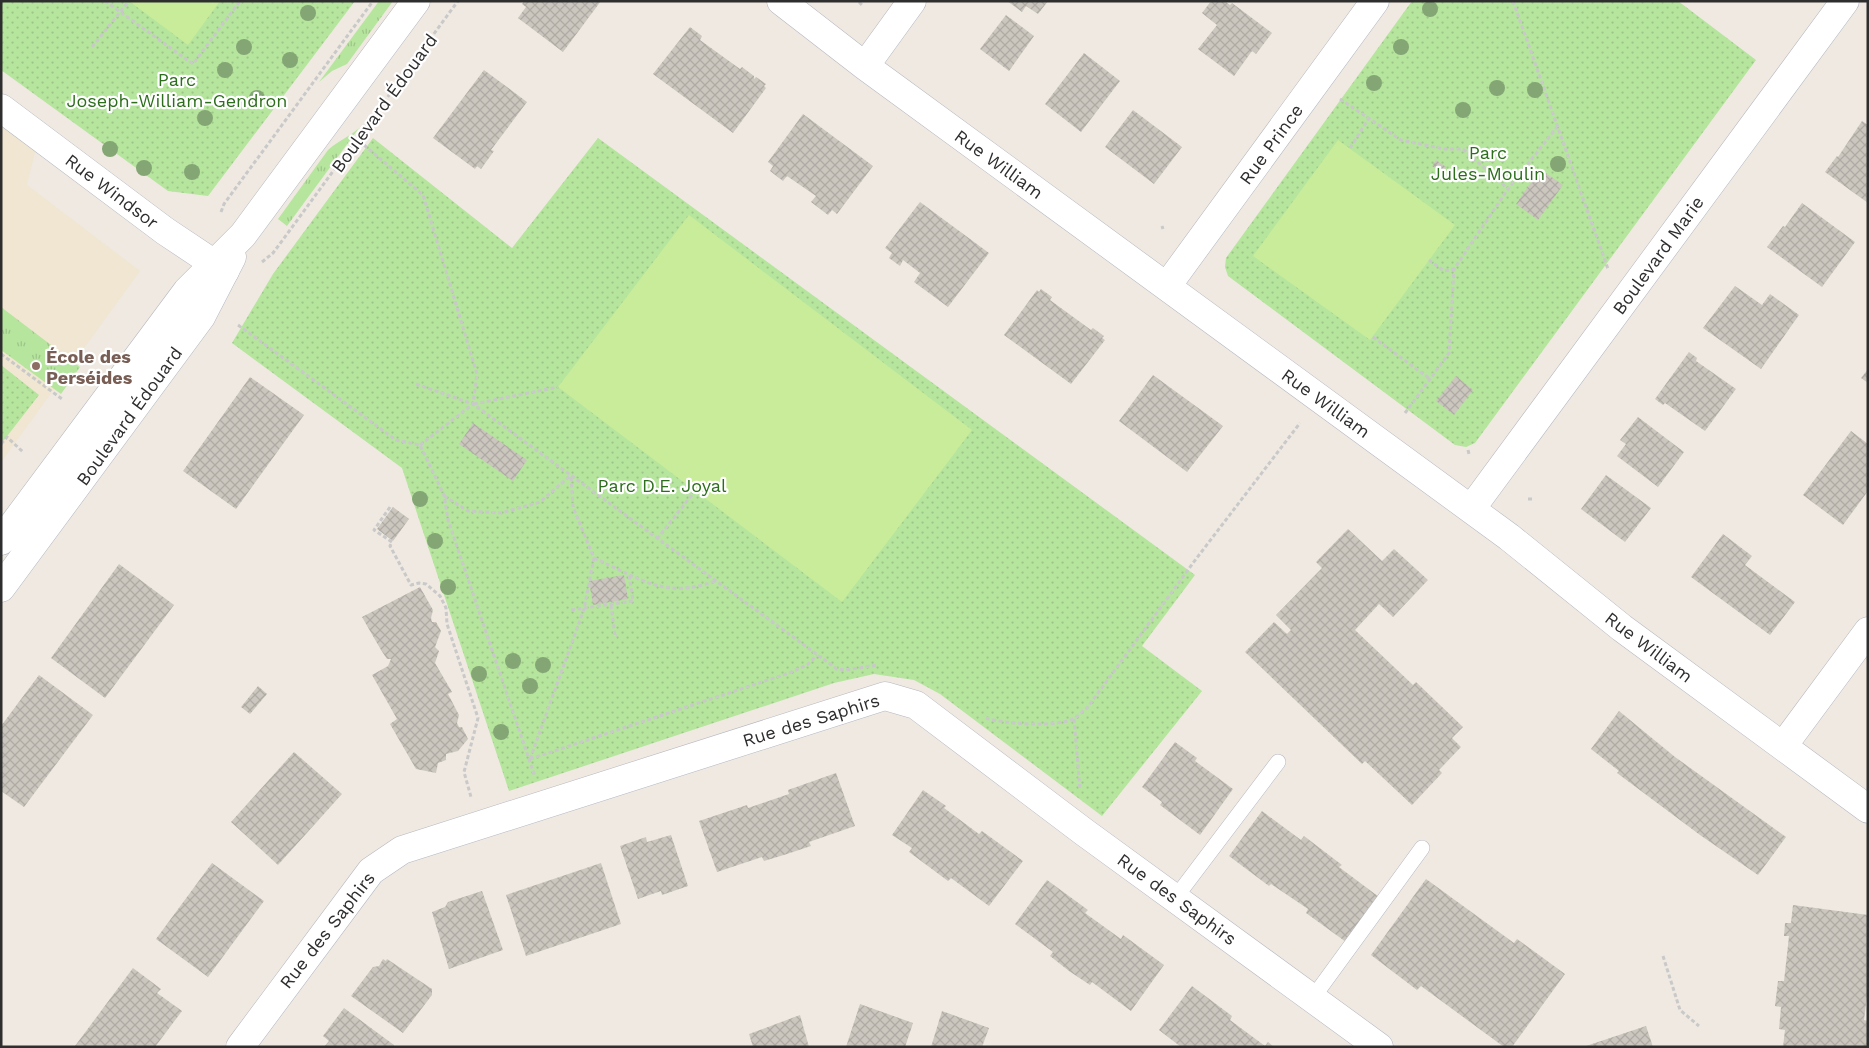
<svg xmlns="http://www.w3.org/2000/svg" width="1869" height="1048" viewBox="0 0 1869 1048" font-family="'Work Sans',sans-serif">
<defs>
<pattern id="grass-tufts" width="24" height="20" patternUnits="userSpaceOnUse" patternTransform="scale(1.25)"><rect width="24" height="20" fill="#b6e59e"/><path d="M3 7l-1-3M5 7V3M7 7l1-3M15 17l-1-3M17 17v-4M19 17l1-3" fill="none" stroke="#9dc588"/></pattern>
<pattern id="park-dots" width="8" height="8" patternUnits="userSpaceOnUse" patternTransform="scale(1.25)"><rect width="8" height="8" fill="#b6e59e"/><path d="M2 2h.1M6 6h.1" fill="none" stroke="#9dc588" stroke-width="1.8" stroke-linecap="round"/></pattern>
<pattern id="building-cross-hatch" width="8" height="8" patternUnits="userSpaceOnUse" patternTransform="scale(1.25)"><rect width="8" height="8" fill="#cbc7bf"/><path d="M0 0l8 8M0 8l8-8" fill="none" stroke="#afaba4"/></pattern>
</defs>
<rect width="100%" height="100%" fill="#efe9e1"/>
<!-- education -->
<path fill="#f0e6d1" d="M1,108L39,136L27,185L140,271L1,462Z"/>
<!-- grass -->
<path fill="url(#grass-tufts)" d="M379,1H393L347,64L332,71L319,82Z
M359,128L287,226L278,219L328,150C338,141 349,137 359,128Z
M1,307L80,367L61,394L1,350Z"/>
<!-- park -->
<path fill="url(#park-dots)" d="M1,1H355L208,196L168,191L1,70Z
M1412,1H1678L1756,60L1475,443L1466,447L1455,445L1228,276L1225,267L1226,258Z
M373,138L512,248L598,138L1195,575L1142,646L1202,691L1102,816L940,694L914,680L874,674L834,683L509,791L402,468L232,343L273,274Z
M1,365L39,395L1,444Z"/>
<!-- pitch -->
<path fill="#c9ec9a" d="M129,1H220L188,45Z
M1338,140L1455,225L1370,340L1253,256Z
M689,215L972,430L842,602L558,387Z"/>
<!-- building -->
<path fill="url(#building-cross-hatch)" d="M524,1H601L563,52L518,18L526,7L522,4Z
M1007,1H1048L1038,14L1026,6L1022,12Z
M1211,1H1225L1230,5L1232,3L1272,33L1256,54L1252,51L1234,76L1198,49L1217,25L1202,13Z
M1006,15L1034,36L1009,71L980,49Z
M690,27L702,36L700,40L740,69L742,67L754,76V79L756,77L766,84L764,86L766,88L733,133L653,74Z
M1084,53L1120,81L1081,132L1045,104Z
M484,70L527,102L491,150L494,151L481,169L477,166L475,169L433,138Z
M1133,110L1182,147L1154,184L1105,147Z
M803,114L873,166L837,214L832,210L828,215L811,202L816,196L787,176L783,181L770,171L773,166L768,162Z
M1862,121L1868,125V203L1825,172L1837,156L1838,157Z
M1436,160L1446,167L1441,173L1432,166Z
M1540,169L1563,185L1538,220L1516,204Z
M920,202L989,253L948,307L914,282L920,273L903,260L900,266L889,258L892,253L885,248Z
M1802,203L1855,242L1822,287L1767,247L1783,226L1785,227Z
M1735,286L1762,305L1770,294L1799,315L1761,369L1703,328Z
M1041,289L1052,297L1050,300L1091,330L1093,328L1104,336L1102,338L1105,340L1071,384L1004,335L1037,290L1039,292Z
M1689,352L1697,358L1696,361L1736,389L1705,431L1665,403L1663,405L1655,399Z
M1868,369V383L1861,378Z
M1153,375L1223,426L1187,472L1119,421Z
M1456,376L1473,390L1454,415L1436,401Z
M250,377L304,415L236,509L183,471Z
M1638,417L1684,452L1658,487L1617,456L1626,444L1620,440Z
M473,423L527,460L513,481L459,444Z
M1851,431L1868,444V491L1843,525L1803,495Z
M1606,475L1651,508L1625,542L1581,509Z
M393,507L409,519L393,541L377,529Z
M1348,529L1382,561L1394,549L1428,580L1393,617L1379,604L1355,630L1413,685L1416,682L1463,727L1452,738L1461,747L1439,770L1442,773L1412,805L1365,761L1362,764L1245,652L1274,622L1287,634L1291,630L1276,615L1322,568L1316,562Z
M1723,534L1752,556L1745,565L1795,602L1770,635L1691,577Z
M119,564L174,605L105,698L51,658Z
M624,575L628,599L593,605L589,581Z
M420,587L433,610L431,618L432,622H436L441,631L435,647L439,651L435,663L452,692L448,694L459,715L457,723L459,727H462L468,739L458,751L446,754V760L438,763L436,773L416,769L390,724L397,719L372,675L388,666L391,659H387L381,650L362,617Z
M39,675L93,715L24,807L1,791V726Z
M258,686L267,694L250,714L241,707Z
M1619,711L1675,757L1786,837L1758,875L1700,835L1617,773L1619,771L1591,749Z
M1175,742L1197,758L1195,761L1233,789L1200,835L1160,805L1162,802L1142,787Z
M294,752L342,794L278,865L231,822Z
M836,773L855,826L809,842L811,846L787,854L764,861L762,857L717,872L699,821L747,805L748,808L789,794L788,790Z
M923,790L946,806L944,808L979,834L982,831L1023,861L989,906L951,878L948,881L909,852L912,848L892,835Z
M1262,811L1301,840L1304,836L1342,865L1339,867L1379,897L1346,942L1306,913L1308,909L1271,884L1269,886L1229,856Z
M671,835L688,886L662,895L661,891L638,899L620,846L646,837L647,842Z
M212,863L264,901L208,977L156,939Z
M601,863L621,924L526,956L506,895Z
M1426,879L1514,943L1517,939L1565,974L1512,1047H1504L1421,986L1417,990L1371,955Z
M1047,880L1088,910L1085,913L1121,939L1123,935L1164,965L1131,1011L1092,982L1090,985L1069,971L1050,956L1053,952L1015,924Z
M482,891L503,950L449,969L432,912L445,907L448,902Z
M1793,905L1868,915V988L1864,1020L1868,1021V1047H1783L1785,1030L1779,1029L1781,1007L1775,1006L1778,981H1784L1789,936H1784L1785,923H1791Z
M383,959L386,961L387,959L432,989V995L403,1033L351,996L373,967L379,966Z
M133,968L161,989L157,993L182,1011L155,1047L75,1046Z
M1192,986L1232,1016L1230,1020L1265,1046L1268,1042L1274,1047H1181L1159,1030Z
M860,1004L913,1023L905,1047H846Z
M344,1008L394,1045L393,1047H324L329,1041L323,1036Z
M942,1011L989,1028L982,1047H931Z
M800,1015L809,1047H753L749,1034Z
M1646,1026L1653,1047H1586V1046Z"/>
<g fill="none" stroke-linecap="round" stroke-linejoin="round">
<!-- service casing -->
<g stroke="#b4b7c1" stroke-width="16">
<path id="service" d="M1176,897L1278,762
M1312,999L1422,848"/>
</g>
<!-- minor casing -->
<g stroke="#b4b7c1" stroke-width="29">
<path id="minor" d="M781,1L865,66L1509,537L1622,628L1868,809
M865,66L912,1
M1,108L165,231L225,271
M1167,286L1375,1
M1471,509L1845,1
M1783,746L1868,631
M240,1047L371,871L402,850L885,696L916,705L1084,832L1379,1047"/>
</g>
<!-- tertiary casing -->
<g stroke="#b4b7c1" stroke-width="29">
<path id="tertiary" d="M1,541L187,291L243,235L416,1
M1,588L201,317L232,257"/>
</g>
<!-- path -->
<path stroke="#c9c9c9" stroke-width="3" stroke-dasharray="4 2.5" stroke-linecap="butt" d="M105,1L193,64L240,1
M1513,1L1608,269
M859,2L862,5
M92,47L129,1
M1340,99L1401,140L1444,149H1463L1508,189L1557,127
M364,145L423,195L477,374L473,404L420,445
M1350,148L1369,118
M221,212L224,204L373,1
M1162,226L1163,229
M1429,260L1444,271L1454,269
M262,262L273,253L290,230L458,1
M238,325L396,440L420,445L444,495L448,520L535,777
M1373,337L1430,379
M1,354L62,399
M416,384L473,404L837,669L845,670L878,665
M474,404L558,387
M1405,413L1449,353L1454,269L1508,189
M1,444L7,437L23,452
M1468,450L1469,454
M444,496L468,511L501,513L540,502L570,476
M1528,499H1532
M390,507L374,530L392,542L390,546L411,585L419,583L426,584L440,596L446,608L447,624L478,718L464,772L471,797
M657,539L695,491
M594,558C639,578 665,600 715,581
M611,605L615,636H617
M571,610L633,601L629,574
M986,718C1005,724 1057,728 1075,718C1079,715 1083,711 1087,708L1196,559L1300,423
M1074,719L1080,790
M530,759L789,673L807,665L817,655
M530,759L584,609L594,558L573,507L571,476
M1663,956L1680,1010L1699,1026"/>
<!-- service -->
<use href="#service" stroke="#fff" stroke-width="15"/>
<!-- minor -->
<use href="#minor" stroke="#fff" stroke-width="28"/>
<!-- tertiary -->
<use href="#tertiary" stroke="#fff" stroke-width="28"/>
</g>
<!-- trees -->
<g fill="#84a574">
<circle cx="1430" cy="9" r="8"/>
<circle cx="308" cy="13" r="8"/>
<circle cx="244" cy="47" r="8"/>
<circle cx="1401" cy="47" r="8"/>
<circle cx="290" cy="60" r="8"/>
<circle cx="225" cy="70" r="8"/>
<circle cx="1374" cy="83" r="8"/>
<circle cx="1497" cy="88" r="8"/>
<circle cx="1535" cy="90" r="8"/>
<circle cx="257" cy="98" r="8"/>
<circle cx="1463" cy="110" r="8"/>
<circle cx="205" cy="118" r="8"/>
<circle cx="110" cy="149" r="8"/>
<circle cx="1558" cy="164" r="8"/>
<circle cx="144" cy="168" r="8"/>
<circle cx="192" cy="172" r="8"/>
<circle cx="420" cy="499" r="8"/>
<circle cx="435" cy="541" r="8"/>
<circle cx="448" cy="587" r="8"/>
<circle cx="513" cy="661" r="8"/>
<circle cx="543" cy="665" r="8"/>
<circle cx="479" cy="674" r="8"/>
<circle cx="530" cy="686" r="8"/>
<circle cx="501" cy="732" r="8"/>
</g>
<!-- markers -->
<circle fill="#8d6e63" stroke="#fff" stroke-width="2" cx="36" cy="366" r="5"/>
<g text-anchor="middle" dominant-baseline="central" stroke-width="4.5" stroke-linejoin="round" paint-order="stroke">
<!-- park labels -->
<g font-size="18" fill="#2c6e1b" stroke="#fff">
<text x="177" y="79">Parc<tspan x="177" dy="21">Joseph-William-Gendron</tspan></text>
<text x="1488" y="152">Parc<tspan x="1488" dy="21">Jules-Moulin</tspan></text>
<text x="662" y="485">Parc D.E. Joyal</text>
</g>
<!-- street labels -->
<g font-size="18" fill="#2e2e2e" stroke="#fff">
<text transform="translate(384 103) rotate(-54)">Boulevard Édouard</text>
<text transform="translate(1271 144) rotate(-54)">Rue Prince</text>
<text transform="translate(999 164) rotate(36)">Rue William</text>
<text transform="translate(112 191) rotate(37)">Rue Windsor</text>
<text transform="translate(1658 255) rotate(-54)">Boulevard Marie</text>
<text transform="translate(1326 403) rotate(36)">Rue William</text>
<text transform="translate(129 416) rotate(-54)">Boulevard Édouard</text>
<text transform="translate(1649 647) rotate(37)">Rue William</text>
<text transform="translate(811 720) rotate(-17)">Rue des Saphirs</text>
<text transform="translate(1177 899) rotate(36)">Rue des Saphirs</text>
<text transform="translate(327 930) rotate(-52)">Rue des Saphirs</text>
</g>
<!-- education labels -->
<g font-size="18" font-weight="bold" fill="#785e54" stroke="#fff" text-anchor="start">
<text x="46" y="356">École des<tspan x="46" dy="21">Perséides</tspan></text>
</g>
</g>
<!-- border -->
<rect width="1869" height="1048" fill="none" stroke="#2e2e2e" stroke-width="5"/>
</svg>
